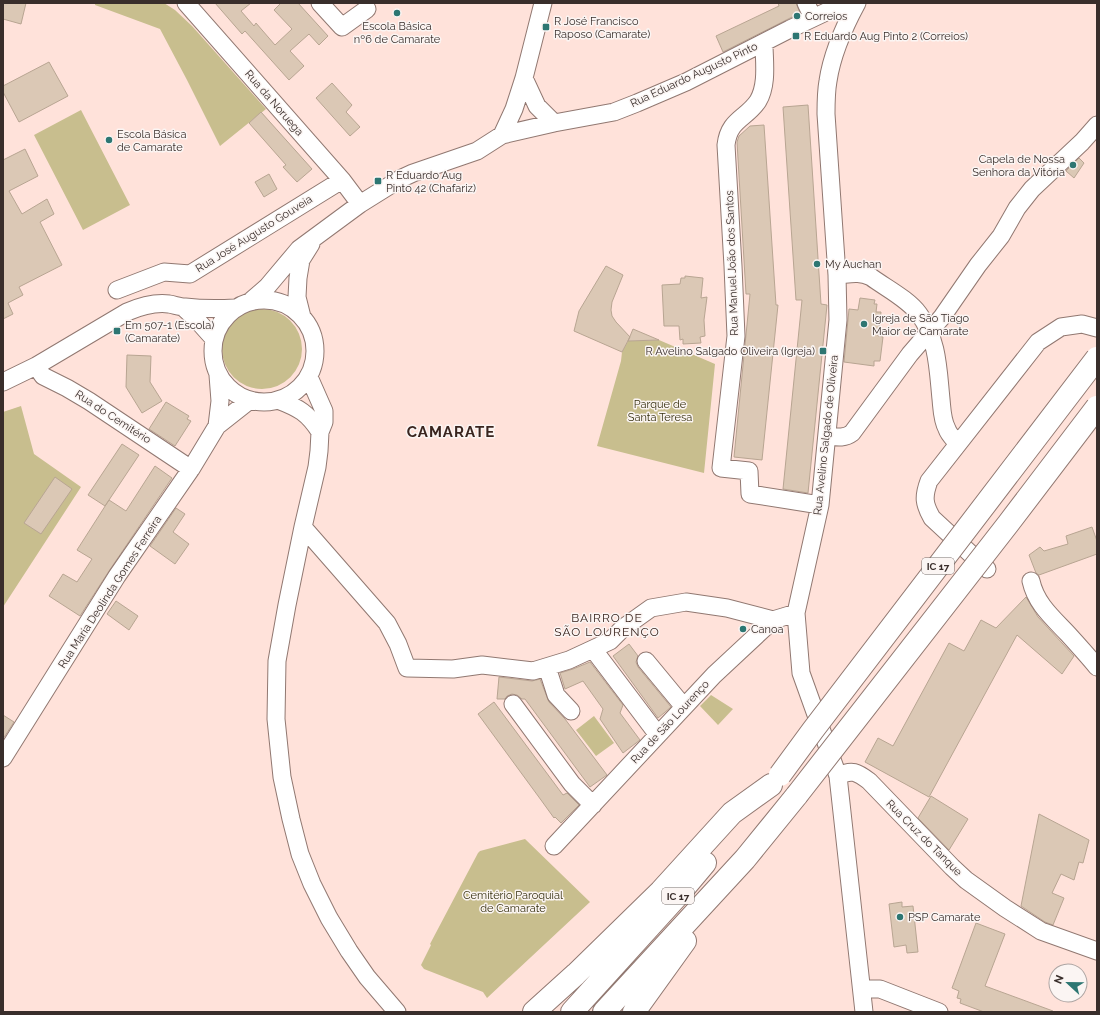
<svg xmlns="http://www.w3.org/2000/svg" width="1100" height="1015" viewBox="0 0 1100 1015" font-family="Raleway,sans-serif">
<rect width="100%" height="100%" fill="#ffe2da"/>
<!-- green -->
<path fill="#c8be8e" d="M95,3H164L175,10L192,26L266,109L220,146L187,80L160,29L95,5Z
M81,110L130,205L83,230L34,135Z
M222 349a40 40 0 1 1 80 0a40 40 0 1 1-80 0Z
M659,340L715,364L704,473L597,446L621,361L622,352L628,341Z
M21,406L34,454L81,487L3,607V412Z
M711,695L733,709L718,725L700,706Z
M594,716L614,743L596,756L576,730Z
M525,839L590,902L487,998L483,992L424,969L421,965L431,945L430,944L478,853L480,851Z"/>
<!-- building -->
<path fill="#dbc8b5" stroke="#b8a592" d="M3,3H26L21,24L3,19Z
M215,3H251L241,11L254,26L256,23L275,45L292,29L274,10L281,3H298L328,36L319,45L309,34L290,51L304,66L289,80L245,31L242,34Z
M778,3H796L800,13L723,52L716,36L779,6Z
M49,62L68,96L19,122L3,92V86Z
M332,83L352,105L346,112L360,127L350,136L316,98Z
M808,105L821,304L827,305L808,493L783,489L802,300H796L783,107Z
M261,112L312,169L297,182L283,167L286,165L249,123Z
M764,125L776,305H778L762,460L734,457L750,294H746L737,142L739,136L750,126Z
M25,149L38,176L9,191L22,214L47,199L54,214L40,222L62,265L19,287L23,295L8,303L13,314L3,319V160Z
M1079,158L1084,163L1074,178L1066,171Z
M269,174L277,189L264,197L255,182Z
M606,266L623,275L612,302L611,310L612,316L616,322L630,337L622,352L574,331L579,311Z
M685,276L703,278L701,298L707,297L704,320L705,336L700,337L701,343L683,344V339L680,340L679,326H664L662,285L680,284L681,278H685Z
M860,298L875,300L874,304H877L876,312H881L878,336L883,337L880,361H874V366L844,362L849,309L858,310Z
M633,329L659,340L628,341Z
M127,355L151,356L150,382L162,401L142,413L126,387Z
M166,402L189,416L187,419L191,421L175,446L149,429Z
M122,444L139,455L105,506L88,495Z
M155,466L172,478L109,571L80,616L49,596L63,574L77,582L92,559L77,550L109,500L126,511Z
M55,477L72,489L41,534L24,523Z
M176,508L185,514L173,532L189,544L175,564L150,546Z
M1092,527L1097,541V554L1039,575L1036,573L1029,555L1040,547L1044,551L1068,544L1066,536Z
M1026,597L1038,617L1074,656L1062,674L1017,635L929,797L865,762L878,738L893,746L949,643L964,651L981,620L996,628Z
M116,601L138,616L129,630L107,614Z
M629,644L638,656L636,662L638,667L671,707L664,713L658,718L613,656Z
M590,662L623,705L620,713L640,740L623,753L600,719L603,709L583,681L565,689L560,673L573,669Z
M499,677L532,681L540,679L549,702L565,719L607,775L590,787L525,699H522L517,695L512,694L507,696L505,699H497Z
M494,702L563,795L567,793L579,805L561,823L555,817L554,818L541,800L478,714Z
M3,715L14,722L3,739Z
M931,796L968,819L949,850L918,818Z
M1039,814L1089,840L1083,863L1079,862L1074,880L1061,874L1052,893L1064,898L1053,925L1045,922L1021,906Z
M902,902V907L913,906L918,952L907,953L906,945L894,947L889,904Z
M976,923L1005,934L985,986L1053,1011V1012H984L960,1003L961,999L957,998L959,991L952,988Z"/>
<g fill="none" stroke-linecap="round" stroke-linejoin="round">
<!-- minor casing -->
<g stroke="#917871" stroke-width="19">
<path id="minor" d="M186,3L342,180L360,204
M320,3L342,27L367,9
M806,3L813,18
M857,3C844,27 832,54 828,81C826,92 826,103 826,114L837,275L838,320L820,505L796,613L801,673L838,776L864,1012
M764,43C764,61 768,84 758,101C746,119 729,119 726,145L733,266L736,336L721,468L749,471L750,494L820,505
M524,78L537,106L554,123
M502,135L514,109L524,78L543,3
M837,275C850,274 859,271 871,277C886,288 908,299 919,314C938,339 938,370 941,399C942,409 942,420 947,429C949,435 954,439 958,444
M117,290L164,272L190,274L342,180
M252,300L267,287L299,249L360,204L400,179L413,173L477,151L502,135L554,123L614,112L637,103L686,82L790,29L828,11L839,9L852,12
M213 351a51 51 0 1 1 102 0a51 51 0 1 1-102 0Z
M183,307L197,320L214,339
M302,317L297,297L298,278L301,260L311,244
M36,366L43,376L67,388L89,401L191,469
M309,377L324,411V422L320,432L319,451L317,467L303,527L287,605L277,661L276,719L282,777L291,819L300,854L312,884L329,918L349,951L367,977L397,1012
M3,382L36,366L127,312C141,306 154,302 169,304C175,305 180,307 185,307C202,309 218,309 235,308
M278,400C299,408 308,413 320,432
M217,426L220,401L218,375
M827,436C836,437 844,439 852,433L910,354L942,317L978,265L1001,236L1017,208L1032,189L1082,142L1097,125
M303,527L387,623L398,644L407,668L453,669L482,665L533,671L569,660L610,641L623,628L651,608L686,602L727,608L773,620
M987,569L932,518C924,504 923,497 929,481L1038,342L1061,327L1082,324L1097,328
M1031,581C1036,604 1053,618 1068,634C1078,645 1088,656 1097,667
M593,649L658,735
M646,661L684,707
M547,667L556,695L571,711
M513,704L572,784L593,805
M3,758L117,576L191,469L217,426L250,400
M838,776C852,769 857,772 869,781L952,867L966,880L1005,908L1041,931L1097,951
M554,846L714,675L773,620L796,613
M862,989H880L939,1012"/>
</g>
<!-- highway casing -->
<g stroke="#917871" stroke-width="24">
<path id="highway" d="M534,1012L576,974L661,891L732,813L771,785
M572,1012L679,894L705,863
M604,1012L745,859L797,795
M634,1012L685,941"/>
</g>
<!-- minor -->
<use href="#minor" stroke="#fff" stroke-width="17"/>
<!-- highway -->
<use href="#highway" stroke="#fff" stroke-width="22"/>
<!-- highway-bridge casing -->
<g stroke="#917871" stroke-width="24" stroke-linecap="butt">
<path id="highway-bridge" d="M780,775L813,730L1097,358
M797,795L1008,524L1097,407"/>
</g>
<!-- highway-bridge -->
<use href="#highway-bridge" stroke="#fff" stroke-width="22"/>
</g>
<!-- markers -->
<g fill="#2d7672" stroke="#fbf5f3" stroke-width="1.5">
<circle cx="397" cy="13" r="4"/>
<circle cx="797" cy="16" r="4"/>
<rect x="542" y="23" width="8" height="8" rx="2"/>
<rect x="792" y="32" width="8" height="8" rx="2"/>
<circle cx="109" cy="140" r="4"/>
<circle cx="1073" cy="165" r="4"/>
<rect x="374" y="177" width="8" height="8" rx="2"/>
<circle cx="817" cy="264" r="4"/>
<circle cx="864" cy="324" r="4"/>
<rect x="113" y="327" width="8" height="8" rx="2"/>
<rect x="819" y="347" width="8" height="8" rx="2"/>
<circle cx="743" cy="629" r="4"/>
<circle cx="900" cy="917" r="4"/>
</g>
<g text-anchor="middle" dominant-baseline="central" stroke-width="3" stroke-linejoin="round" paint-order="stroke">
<!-- shield labels -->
<g fill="#fbf5f3" stroke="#736a67" stroke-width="1">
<rect x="922" y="558" width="32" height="16" rx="3"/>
<rect x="662" y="888" width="32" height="16" rx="3"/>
</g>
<g font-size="10" font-weight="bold" fill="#392e2b">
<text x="938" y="566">IC 17</text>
<text x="678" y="896">IC 17</text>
</g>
<!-- poi labels -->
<g font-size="11" fill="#392e2b" stroke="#fbf5f3" text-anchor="start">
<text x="805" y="16">Correios</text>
<text x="554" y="21">R José Francisco<tspan x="554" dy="13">Raposo (Camarate)</tspan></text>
<text x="397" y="26" text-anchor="middle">Escola Básica<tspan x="397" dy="13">nº6 de Camarate</tspan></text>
<text x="804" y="36">R Eduardo Aug Pinto 2 (Correios)</text>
<text x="117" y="134">Escola Básica<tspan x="117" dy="13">de Camarate</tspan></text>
<text x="1065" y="159" text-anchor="end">Capela de Nossa<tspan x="1065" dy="13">Senhora da Vitória</tspan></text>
<text x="386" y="175">R Eduardo Aug<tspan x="386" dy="13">Pinto 42 (Chafariz)</tspan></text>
<text x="825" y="264">My Auchan</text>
<text x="872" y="318">Igreja de São Tiago<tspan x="872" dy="13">Maior de Camarate</tspan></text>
<text x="125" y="325">Em 507-1 (Escola)<tspan x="125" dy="13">(Camarate)</tspan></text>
<text x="815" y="351" text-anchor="end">R Avelino Salgado Oliveira (Igreja)</text>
<text x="751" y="629">Canoa</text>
<text x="908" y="917">PSP Camarate</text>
</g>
<!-- street labels -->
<g font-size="11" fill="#392e2b" stroke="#fbf5f3">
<text transform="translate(694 75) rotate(-25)">Rua Eduardo Augusto Pinto</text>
<text transform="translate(274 103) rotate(49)">Rua da Noruega</text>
<text transform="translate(254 234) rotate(-32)">Rua José Augusto Gouveia</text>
<text transform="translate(732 263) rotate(-92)">Rua Manuel João dos Santos</text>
<text transform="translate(113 417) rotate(33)">Rua do Cemitério</text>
<text transform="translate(826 435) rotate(-84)">Rua Avelino Salgado de Oliveira</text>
<text transform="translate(110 592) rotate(-57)">Rua Maria Deolinda Gomes Ferreira</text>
<text transform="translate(670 722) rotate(-47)">Rua de São Lourenço</text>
<text transform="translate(924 838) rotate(45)">Rua Cruz do Tanque</text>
</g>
<!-- park labels -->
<g font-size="11" fill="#36300f" stroke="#fbf5f3">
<text x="660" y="404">Parque de<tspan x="660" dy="13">Santa Teresa</tspan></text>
<text x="513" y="895">Cemitério Paroquial<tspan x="513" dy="13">de Camarate</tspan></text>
</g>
<!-- neighbourhood labels -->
<g font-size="12" letter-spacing="1" fill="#3a251f" stroke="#fbf5f3">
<text x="607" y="618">BAIRRO DE<tspan x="607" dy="14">SÃO LOURENÇO</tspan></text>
</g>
<!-- district labels -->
<g font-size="15" font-weight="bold" letter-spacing="1" fill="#3a251f" stroke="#fbf5f3">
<text x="451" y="432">CAMARATE</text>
</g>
</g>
<!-- border -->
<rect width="1100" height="1015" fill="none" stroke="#392e2b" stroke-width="8"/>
<!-- north arrow -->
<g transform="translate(1068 983) rotate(292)"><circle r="19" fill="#fbf5f3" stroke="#ada5a3"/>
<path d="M0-3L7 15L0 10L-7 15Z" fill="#2d7672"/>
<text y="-6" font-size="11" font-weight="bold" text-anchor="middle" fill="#392e2b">N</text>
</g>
</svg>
